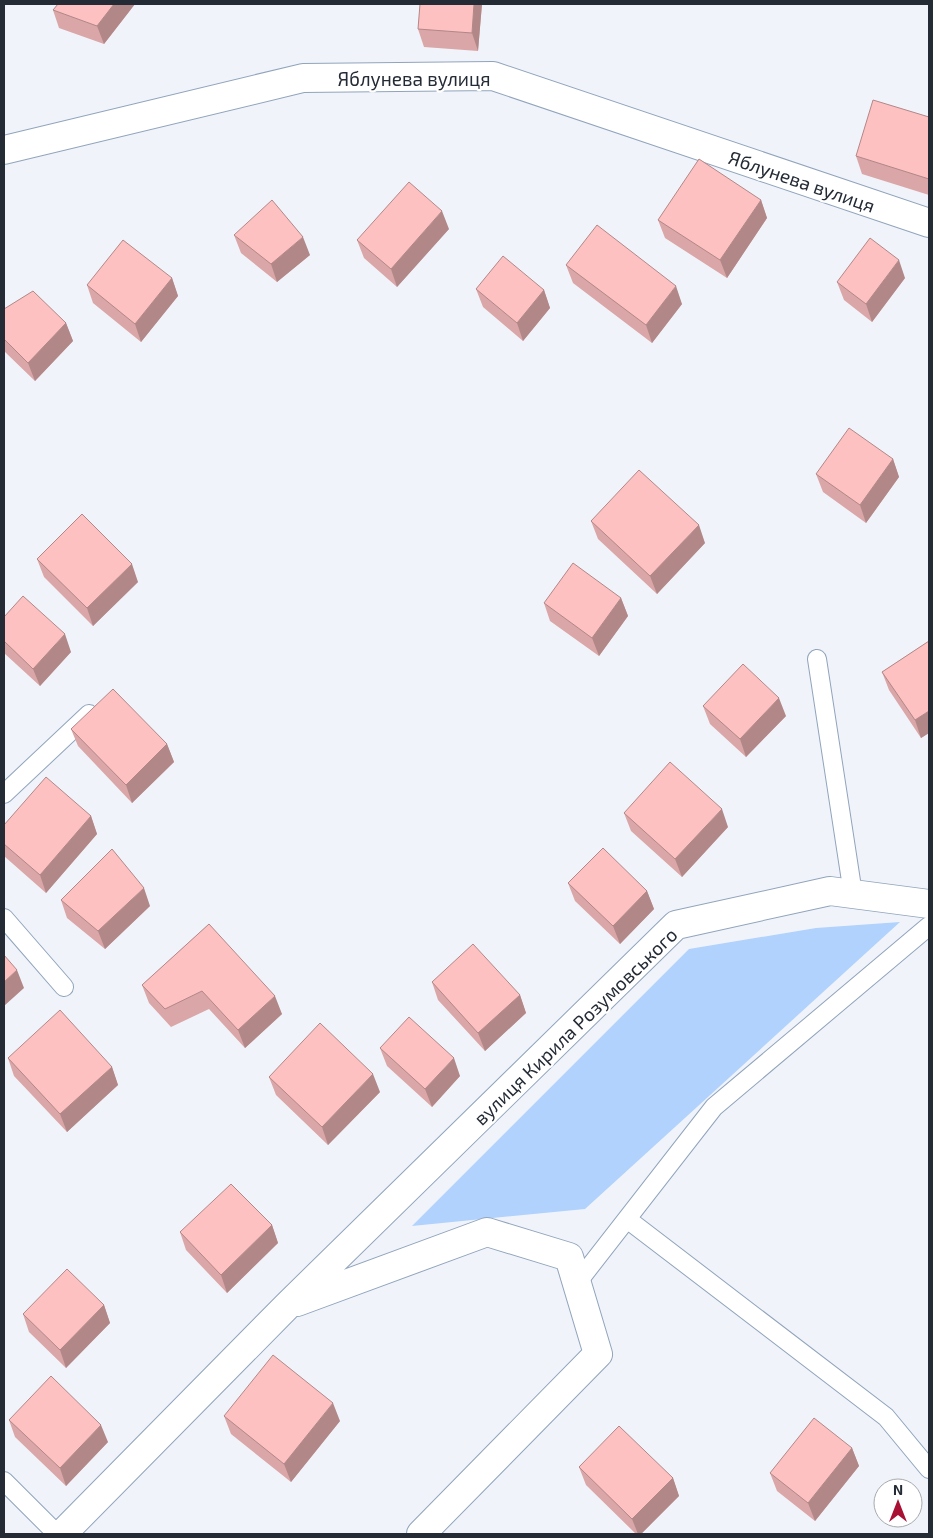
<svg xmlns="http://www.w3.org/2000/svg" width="933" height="1538" viewBox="0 0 933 1538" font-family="'Exo 2',sans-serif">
<rect width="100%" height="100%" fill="#f0f4fa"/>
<!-- green -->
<path fill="#b0d2fc" d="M900,922L585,1209L412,1226L689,949L816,928Z"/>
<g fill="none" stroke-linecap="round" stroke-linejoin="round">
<!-- service casing -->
<g stroke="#91a4bc" stroke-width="20">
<path id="service" d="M817,659L853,894
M4,794L89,714
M4,918L64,987
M627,1219L886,1417L929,1469
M577,1283L714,1107L929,926
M4,1481L57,1534"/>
</g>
<!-- minor casing -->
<g stroke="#91a4bc" stroke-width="30">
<path id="minor" d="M4,150L303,78L493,76L929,223
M297,1302L487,1232L569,1257L598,1354L421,1534
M62,1534L288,1305L676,925L830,891L929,904"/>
</g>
<!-- service -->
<use href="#service" stroke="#fff" stroke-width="18"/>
<!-- minor -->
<use href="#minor" stroke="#fff" stroke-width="28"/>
</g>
<!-- wall -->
<path fill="#daa6a7" d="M58,4H135L104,44L59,28L53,10Z
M482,4L478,51L424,47L418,29Z
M929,117V195L862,174L856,156Z
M761,200L767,218L727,278L665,238L658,220Z
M449,229L397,287L364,258L357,240Z
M234,235L310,255L277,282L241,253Z
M566,265L682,304L652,343L573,283Z
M172,278L178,296L141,342L93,303L87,285Z
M905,278L872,322L844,300L837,282Z
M476,289L544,290L550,308L523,341L483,307Z
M4,309L66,323L73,341L35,381L4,351Z
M893,459L899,477L866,523L823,492L816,474Z
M591,521L705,543L657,594L598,539Z
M37,559L138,582L93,626L44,577Z
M621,598L628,616L599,656L550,621L544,603Z
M4,617L71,652L40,686L4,653Z
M929,641V733L921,738L889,690L882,672Z
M703,706L786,716L746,757L710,724Z
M71,729L167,744L174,762L132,803L78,746Z
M624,813L728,827L682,877L631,831Z
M91,816L97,834L46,893L4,856V825Z
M568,883L647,891L654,909L620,944L575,901Z
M61,900L150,906L105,949L67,918Z
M209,924L282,1014L245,1048L209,1009L171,1027L149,1003L142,985Z
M432,982L520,995L526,1013L485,1051L438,1000Z
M380,1048L460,1076L432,1107L387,1066Z
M8,1058L112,1067L118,1085L67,1132L14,1076Z
M269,1077L380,1092L328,1145L276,1095Z
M272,1225L278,1243L227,1293L186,1250L180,1232Z
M104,1305L110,1323L66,1368L29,1332L23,1314Z
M224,1416L340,1421L291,1482L231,1434Z
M9,1420L108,1442L66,1486L15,1437Z
M852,1448L859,1466L815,1521L777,1491L770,1473Z
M579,1467L673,1478L679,1496L641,1534H636L586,1485Z"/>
<!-- shaded-wall -->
<path fill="#b28788" d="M114,4H135L104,44L97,26Z
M474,4H482L478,51L472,33Z
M761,200L767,218L727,278L720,260Z
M442,211L449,229L397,287L391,269Z
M303,237L310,255L277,282L271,264Z
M899,260L905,278L872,322L866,304Z
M172,278L178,296L141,342L135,324Z
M676,286L682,304L652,343L646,325Z
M544,290L550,308L523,341L517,323Z
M66,323L73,341L35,381L28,363Z
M893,459L899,477L866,523L860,505Z
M699,525L705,543L657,594L650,576Z
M132,564L138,582L93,626L87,608Z
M621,598L628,616L599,656L592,638Z
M65,634L71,652L40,686L33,669Z
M779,698L786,716L746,757L740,739Z
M929,711V733L921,738L915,720Z
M167,744L174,762L132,803L126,785Z
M722,809L728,827L682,877L675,859Z
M91,816L97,834L46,893L40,875Z
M144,888L150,906L105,949L98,931Z
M647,891L654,909L620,944L613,926Z
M17,970L24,988L4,1006V982Z
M520,995L526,1013L485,1051L478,1033Z
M275,996L282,1014L245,1048L238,1030Z
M454,1058L460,1076L432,1107L425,1089Z
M112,1067L118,1085L67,1132L60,1114Z
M373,1074L380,1092L328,1145L322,1127Z
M272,1225L278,1243L227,1293L221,1275Z
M104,1305L110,1323L66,1368L60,1350Z
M333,1403L340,1421L291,1482L284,1464Z
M101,1425L108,1442L66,1486L60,1468Z
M852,1448L859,1466L815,1521L808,1503Z
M673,1478L679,1496L641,1534H638L632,1519Z"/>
<!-- building -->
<path fill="#fec1c2" stroke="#b28788" d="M58,4H114L97,26L53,10Z
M420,4H474L472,33L418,29Z
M873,100L929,117V179L856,156Z
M699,159L761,200L720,260L658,220Z
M409,182L442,211L391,269L357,240Z
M272,200L303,237L271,264L234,235Z
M597,225L676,286L646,325L566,265Z
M870,238L899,260L866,304L837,282Z
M123,240L172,278L135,324L87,285Z
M503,256L544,290L517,323L476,289Z
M33,291L66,323L28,363L4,339V309Z
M849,428L893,459L860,505L816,474Z
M639,470L699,525L650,576L591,521Z
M82,514L132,564L87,608L37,559Z
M573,563L621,598L592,638L544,603Z
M23,596L65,634L33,669L4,641V617Z
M929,641V711L915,720L882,672Z
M743,664L779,698L740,739L703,706Z
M113,689L167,744L126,785L71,729Z
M670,762L722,809L675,859L624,813Z
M46,777L91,816L40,875L4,844V825Z
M603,848L647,891L613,926L568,883Z
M112,849L144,888L98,931L61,900Z
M209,924L275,996L238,1030L202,991L165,1009L142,985Z
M473,944L520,995L478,1033L432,982Z
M4,955L17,970L4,982Z
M60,1010L112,1067L60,1114L8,1058Z
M409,1017L454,1058L425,1089L380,1048Z
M320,1023L373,1074L322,1127L269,1077Z
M231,1184L272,1225L221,1275L180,1232Z
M67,1269L104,1305L60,1350L23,1314Z
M273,1355L333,1403L284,1464L224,1416Z
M51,1376L101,1425L60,1468L9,1420Z
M814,1418L852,1448L808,1503L770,1473Z
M619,1426L673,1478L632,1519L579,1467Z"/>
<g text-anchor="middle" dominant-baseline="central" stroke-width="4.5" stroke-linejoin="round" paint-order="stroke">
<!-- street labels -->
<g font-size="19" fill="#242b35" stroke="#fff">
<text x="414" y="78">Яблунева вулиця</text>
<text transform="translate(802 181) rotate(19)">Яблунева вулиця</text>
<text transform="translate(575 1026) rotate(-44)">вулиця Кирила Розумовського</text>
</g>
</g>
<!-- border -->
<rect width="933" height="1538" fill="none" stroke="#242b35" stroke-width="10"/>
<!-- north arrow -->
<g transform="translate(898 1503)"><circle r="24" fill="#ffffff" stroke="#a7aaae"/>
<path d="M0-4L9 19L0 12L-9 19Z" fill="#a81034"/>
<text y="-8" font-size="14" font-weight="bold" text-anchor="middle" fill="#242b35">N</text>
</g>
</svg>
